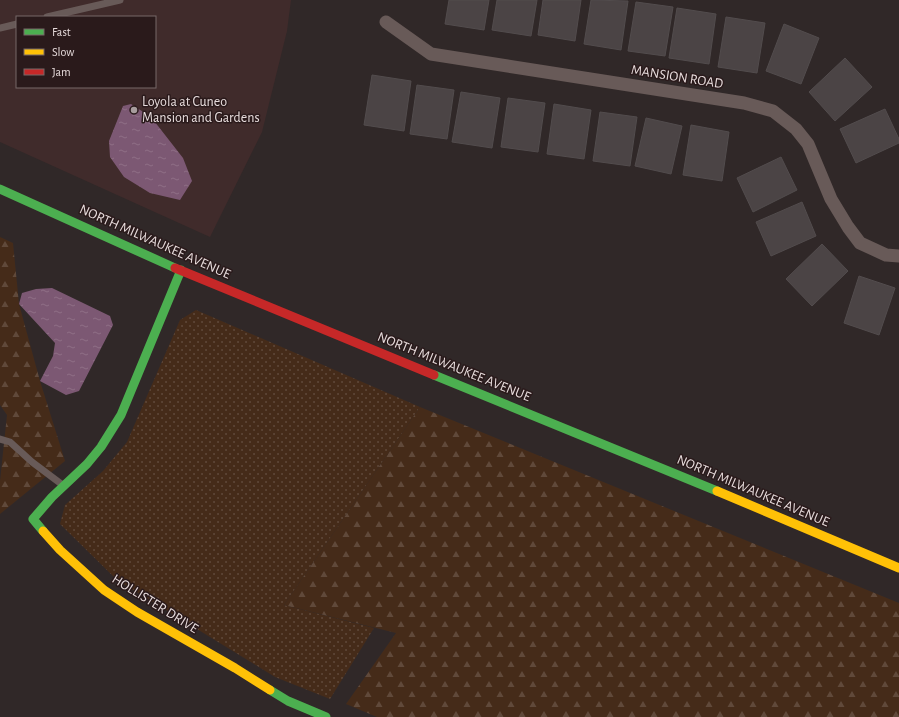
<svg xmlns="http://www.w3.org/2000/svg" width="899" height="717" viewBox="0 0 899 717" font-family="'Alegreya Sans',sans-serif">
<defs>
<pattern id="grass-dots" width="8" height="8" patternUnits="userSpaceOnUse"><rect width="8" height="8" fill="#452b19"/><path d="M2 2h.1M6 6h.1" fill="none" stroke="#60493a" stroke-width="1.8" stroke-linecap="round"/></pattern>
<pattern id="forest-firs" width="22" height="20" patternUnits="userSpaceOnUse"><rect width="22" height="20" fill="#452b19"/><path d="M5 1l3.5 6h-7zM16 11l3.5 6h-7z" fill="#60493a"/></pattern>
<pattern id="water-ripples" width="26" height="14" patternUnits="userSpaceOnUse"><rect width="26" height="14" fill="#7c5873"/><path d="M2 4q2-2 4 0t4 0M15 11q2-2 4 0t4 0" fill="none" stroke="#8f6f86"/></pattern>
</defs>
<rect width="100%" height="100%" fill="#302828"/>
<!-- built -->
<path fill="#402b2b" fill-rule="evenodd" d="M0,0H291L287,31L262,132L210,237L0,142ZM17,17H155V87H17Z"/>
<!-- grass -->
<path fill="url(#grass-dots)" d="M196,310L420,407L284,605L374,628L330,699L275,677L117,580L60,524L65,505L103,471L127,442L180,320Z"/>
<!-- forest -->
<path fill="url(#forest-firs)" d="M0,237L13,243L19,304L40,381L65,461L0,514V481L7,415L0,405Z
M420,407L899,603V717H377L346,704L396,633L284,605Z"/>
<!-- water -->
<path fill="url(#water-ripples)" d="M131,104L151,117L183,158L192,181L180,200L150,193L124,177L110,157L109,141L123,106Z
M52,288L110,316L113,325L79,391L66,395L40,381L53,356L55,343L19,304L22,293L36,289Z"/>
<!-- building -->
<path fill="#4b4445" stroke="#524c4d" d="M449,0H489L484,30L445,24Z
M497,0H537L531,36L492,30Z
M543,0H581L575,41L538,35Z
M591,0L628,1L621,50L584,44Z
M636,2L673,7L665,56L628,51Z
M677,8L716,14L709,64L669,58Z
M726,17L765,23L757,73L718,67Z
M784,24L819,38L801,84L766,71Z
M845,58L872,87L835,121L809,92Z
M372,75L411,81L404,131L364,125Z
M417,85L454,90L447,139L410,134Z
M461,92L500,98L492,148L452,142Z
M508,98L545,103L538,152L501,147Z
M554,104L591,110L584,159L547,154Z
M885,109L899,139V143L856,163L840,129Z
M600,112L637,117L630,166L593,161Z
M646,118L682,126L671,174L635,166Z
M691,125L729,132L722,181L683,175Z
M781,157L797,190L753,212L737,178Z
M802,202L816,236L771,256L756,222Z
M822,244L848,271L812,306L786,279Z
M859,276L895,288L879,335L844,323Z"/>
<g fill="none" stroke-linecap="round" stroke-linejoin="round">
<!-- lane -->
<path stroke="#685a58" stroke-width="7" d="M47,17L120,0
M0,28L17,24
M0,439L10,442L32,462L64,486"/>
<!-- street -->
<path stroke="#685a58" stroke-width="13" d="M386,22L431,54L744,103L773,111L796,129L808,144L831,199L848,227L860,243L886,255L899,256"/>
<!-- fast -->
<path stroke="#4caf50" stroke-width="9" d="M0,189L175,268
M434,375L717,491
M43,531L33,519L52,497L87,464L101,447L121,415L181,270
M270,690L288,701L326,717"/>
<!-- slow -->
<path stroke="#ffc107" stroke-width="9" d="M717,491L899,568
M43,531L60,550L104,590L137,612L235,668L270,690"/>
<!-- jam -->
<path stroke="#c62828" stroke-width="9" d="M175,268L434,375"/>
</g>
<!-- markers -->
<circle fill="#a79d9d" stroke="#2a1a1b" stroke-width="1.5" cx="134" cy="110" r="4"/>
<g text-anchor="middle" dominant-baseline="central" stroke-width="3" stroke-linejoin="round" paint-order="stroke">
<!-- street labels -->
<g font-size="14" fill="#e7dcdc" stroke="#2a1a1b">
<text transform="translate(677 77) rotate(9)">MANSION ROAD</text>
<text transform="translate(155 242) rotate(24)">NORTH MILWAUKEE AVENUE</text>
<text transform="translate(454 367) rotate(22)">NORTH MILWAUKEE AVENUE</text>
<text transform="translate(753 491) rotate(23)">NORTH MILWAUKEE AVENUE</text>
<text transform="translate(155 604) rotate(32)">HOLLISTER DRIVE</text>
</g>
<!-- poi labels -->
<g font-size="14" fill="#e7dcdc" stroke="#2a1a1b" text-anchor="start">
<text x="142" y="102">Loyola at Cuneo<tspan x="142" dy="16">Mansion and Gardens</tspan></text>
</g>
</g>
<!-- legend -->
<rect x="16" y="16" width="140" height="72" fill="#2a1a1b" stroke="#766868"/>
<rect x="24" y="29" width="20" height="6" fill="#4caf50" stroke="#766868"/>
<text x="52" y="36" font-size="12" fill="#e7dcdc">Fast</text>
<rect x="24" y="49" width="20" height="6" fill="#ffc107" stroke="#766868"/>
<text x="52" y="56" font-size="12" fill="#e7dcdc">Slow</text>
<rect x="24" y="69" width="20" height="6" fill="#c62828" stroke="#766868"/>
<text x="52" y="76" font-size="12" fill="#e7dcdc">Jam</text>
</svg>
